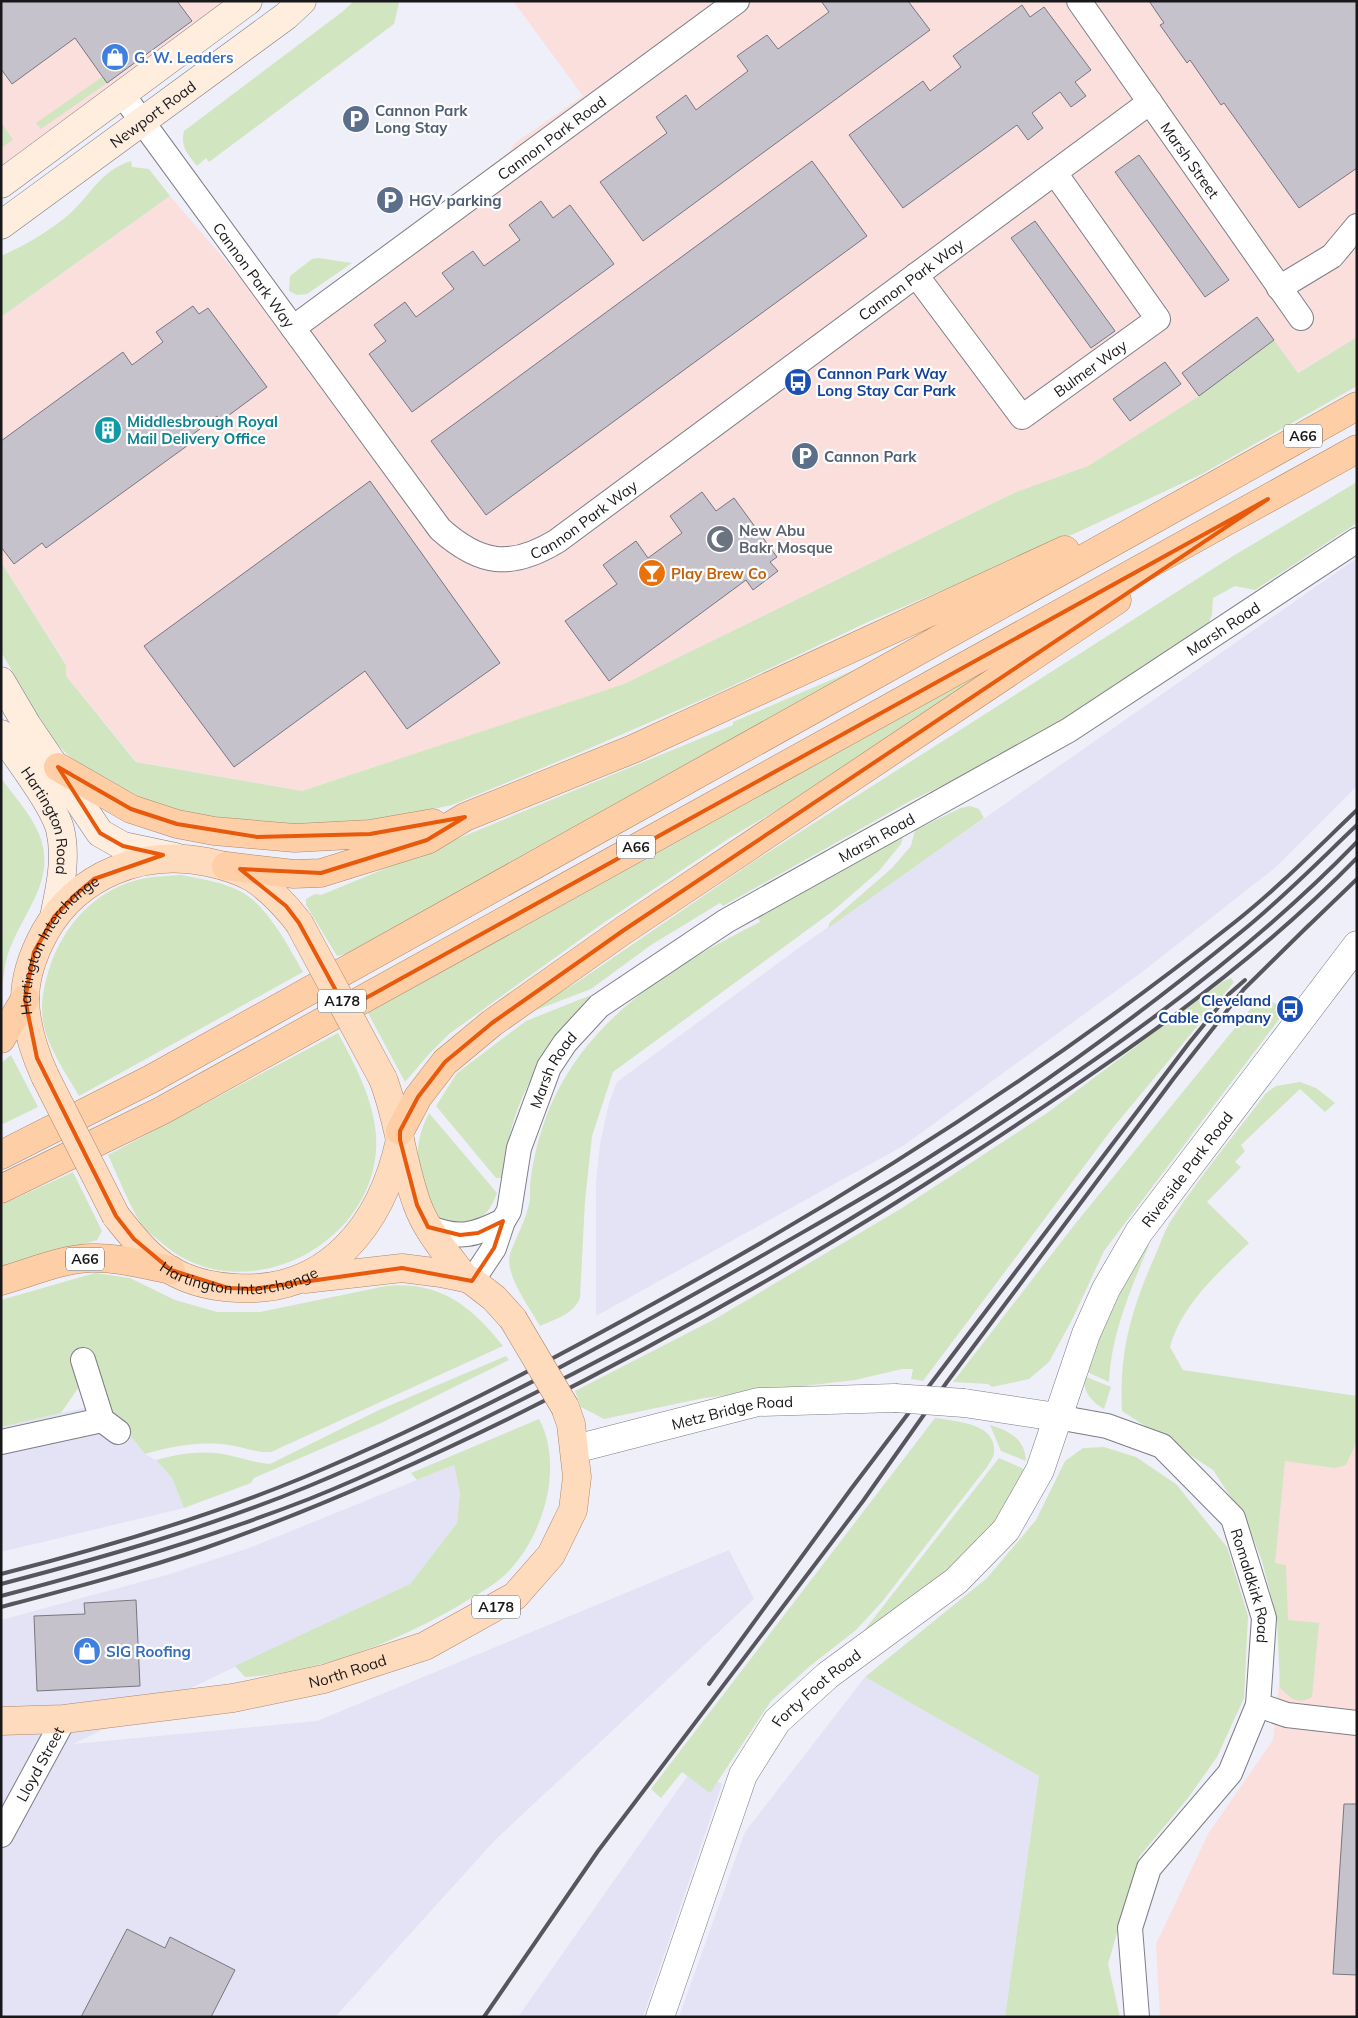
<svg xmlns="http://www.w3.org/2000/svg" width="1358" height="2018" viewBox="0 0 1358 2018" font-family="Mulish,sans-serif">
<rect width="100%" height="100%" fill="#efeffa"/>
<!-- commercial -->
<path fill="#fadfdd" d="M1,1H233L1,176Z
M513,1H1357V337L1297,373L1274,341L1199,396L1088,466L1016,492L624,684L302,791L137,762L66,676V664L1,562V317L170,196L281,325L509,152L515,143L583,96Z
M1255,1433L1357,1441V2017H1160L1156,1944L1208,1834L1273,1740L1285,1626L1255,1481Z"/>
<!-- built -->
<path fill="#e3e3f5" d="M1357,558V786L1276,867L1142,972L903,1146L596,1316V1182L600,1144L609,1103L617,1082L804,944Z
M105,1403L145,1454L156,1460L172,1478L184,1508L1,1552V1427Z
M454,1465L460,1493L457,1523L410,1584L73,1744L317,1721L729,1550L754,1599L496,1839L335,2017H1V1620L170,1574L249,1548Z
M865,1677L1039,1776L1005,2017H679L745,1832Z
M693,1768L722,1784L643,2017H518Z"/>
<!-- green -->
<path fill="#d2e5c1" d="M354,1H397L399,3L394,24L209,162L206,158L197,166C188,154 180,147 184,131L342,12Z
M102,77L107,83L41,129L36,123Z
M1,122L13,140L1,148Z
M131,161L132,167L149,169L170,196L1,317V256C24,246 48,232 67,216C91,196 99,171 131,161Z
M318,258L352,263L307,294L297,295L289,291L290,276L312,259Z
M1357,337V386L1202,474L1078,532L868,622L715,694L581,752L452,805L367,823L302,827L177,812L118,789L80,767L53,740L1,652V562L66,665V676L136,762L302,791L624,684L1016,492L1088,466L1199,396L1274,340L1298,373Z
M1357,482V523L1255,590L1235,586L1213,598L1212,615L1205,631L1031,740L996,755L988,764L912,800L723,906L720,903L651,945L591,989L523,1015L579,981L753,862L1233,556Z
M1004,661L806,793L731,837L599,926L449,1034L429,1054L405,1082L368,1013L709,821Z
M854,670L858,676L357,951L337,956L306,905V899L315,894L321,895L733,725V722Z
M1,778C11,792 25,808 33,822C64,875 24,907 8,954C4,966 4,979 1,992Z
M970,806L979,809L984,818L828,928L830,922L892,868L911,846L915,830L961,808Z
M903,837L901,844L879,871L833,911L613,1072L592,1136L585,1201L580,1298C573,1315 555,1319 540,1326C530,1308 504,1274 510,1254C516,1237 525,1222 529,1204C531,1196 529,1187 531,1178C533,1160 538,1140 544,1123C579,1022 670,967 760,922L758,917Z
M181,875C202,879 230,883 248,896C271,913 289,947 303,972L79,1096C66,1073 47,1047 43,1021C40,1003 44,986 49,969C64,923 98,887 146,878C157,876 169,876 181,875Z
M1231,978L1234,982L1112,1129L923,1381L911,1379L913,1369H902L855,1380L704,1398L604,1419L581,1407L575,1391L715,1319L902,1208L1047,1113L1222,982Z
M591,995C543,1053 509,1100 503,1178H496L436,1106L457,1073L526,1021Z
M1261,996L1284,1008L1280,1018L1104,1251L1073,1318L1049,1362L1029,1379L992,1387L988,1384L953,1382L1075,1224Z
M338,1033C355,1065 373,1098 376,1135C383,1242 245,1314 163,1244C157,1238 148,1233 143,1226C131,1210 117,1174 108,1155Z
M11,1055L38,1107L1,1125V1063Z
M1300,1082L1316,1088L1335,1103L1325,1112L1300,1089L1241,1145L1245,1151L1235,1162L1241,1167L1207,1202L1249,1243C1218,1273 1182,1304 1170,1347L1183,1370L1357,1396V1441L1346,1465L1335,1468L1285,1461L1275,1563L1286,1565L1288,1620L1319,1623L1312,1697C1297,1705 1292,1699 1280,1688L1277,1619L1262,1561L1246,1520L1213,1470L1122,1411C1119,1352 1131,1310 1155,1256C1160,1245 1164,1232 1170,1222C1199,1177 1234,1136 1266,1093L1276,1086Z
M429,1113L497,1193C494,1200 491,1208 486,1213C471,1225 441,1228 429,1210C426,1206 426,1197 424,1191C416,1161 414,1142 429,1113Z
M73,1172L102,1231L97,1240L1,1270V1205Z
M1146,1244L1149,1245C1131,1289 1111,1334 1109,1382L1085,1371L1097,1333Z
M95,1273L130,1278L175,1300L217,1312H260L386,1286C440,1281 471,1306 503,1346L271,1452C257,1453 243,1447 229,1445C200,1441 173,1446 145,1454L109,1409L81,1384L61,1413L1,1427V1300Z
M506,1356L509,1360L381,1423L254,1478L251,1483L184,1508L172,1478L156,1460C182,1453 208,1449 236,1457C248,1460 258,1463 270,1464L379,1410Z
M1084,1376L1111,1387L1104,1409C1091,1401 1083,1392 1084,1376Z
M935,1418C954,1421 997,1423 994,1452C994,1457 989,1463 987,1467L881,1603L856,1630L810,1666L771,1701L710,1793L682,1772L661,1798L651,1789Z
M539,1419C551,1441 552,1467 548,1492C542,1522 529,1550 508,1572C496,1584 482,1592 468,1600C405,1639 319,1673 245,1677L235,1666L410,1584L457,1523L460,1493L454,1465L417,1480L411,1473Z
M990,1425C1010,1431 1025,1439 1026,1461L1001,1451Z
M1104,1447L1136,1457L1176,1484L1227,1547L1248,1616L1244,1698L1217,1757L1188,1798L1139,1857L1108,1964L1120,2017H1005L1039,1776L865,1677L987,1578L1036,1520L1065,1461L1083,1448Z
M999,1458L1024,1469C1020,1483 1013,1494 1005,1506C969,1566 914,1598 859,1637Z"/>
<!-- building -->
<path fill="#c5c2cc" stroke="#797680" d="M1,1H177L192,21L107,83L75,38L12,84L1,69Z
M821,1H908L930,30L643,241L600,182L667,133L656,117L686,95L696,110L748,71L737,56L767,35L778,49L829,12Z
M1149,1H1357V168L1299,208L1224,103L1221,105L1190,60L1187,63L1160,25L1164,23Z
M1022,5L1030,17L1044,7L1091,70L1075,82L1086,96L1071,107L1060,92L1032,113L1043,128L1028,140L1017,125L903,208L849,135L923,81L930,91L961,67L953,56Z
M1139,155L1229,280L1205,297L1115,172Z
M812,161L867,236L486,515L431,441Z
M541,201L553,218L570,205L614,264L412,412L369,354L386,341L374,325L405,302L416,317L454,289L442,273L473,251L484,266L520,240L509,225Z
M1035,221L1115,331L1091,348L1011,238Z
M193,306L199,314L208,308L267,387L221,421L217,416L188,438L191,443L46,548L42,543L14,564L1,547V441L123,352L132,365L163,342L156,332Z
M1257,317L1274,340L1199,396L1182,373Z
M1165,362L1181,384L1130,421L1113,399Z
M370,481L500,663L407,729L365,671L234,767L144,646Z
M702,492L716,511L734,498L777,557L770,562L778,571L753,590L746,580L609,681L565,621L617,584L603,565L636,541L648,558L682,533L670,516Z
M136,1600L140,1686L37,1691L34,1616L85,1614L84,1603Z
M1344,1804H1357V1975L1333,1974Z
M127,1929L165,1948L170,1937L235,1970L211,2017H81Z"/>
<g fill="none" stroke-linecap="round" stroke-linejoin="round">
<!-- minor casing -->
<g stroke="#7d7d87" stroke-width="26">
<g id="minor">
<path id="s1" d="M1079,1L1301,318"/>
<path id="s2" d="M122,94L440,529C480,565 511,569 557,541L1150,102"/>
<path id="s3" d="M916,275L1022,417L1158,319L1055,173"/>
<path d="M1279,288L1332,256L1357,226"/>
<path id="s4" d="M293,328L737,1"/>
<path d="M428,1227C459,1240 475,1235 503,1221"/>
<path id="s5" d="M472,1281L494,1248L503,1221L509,1211L519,1148L549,1067L565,1043L599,1006L726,921L1069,730L1357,540"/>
<path d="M83,1360L102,1420L118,1432"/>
<path id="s6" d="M1057,1417L1107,1426L1162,1446L1233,1518L1264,1618L1258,1705L1287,1715L1357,1723"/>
<path d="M1,1442L102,1420"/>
<path id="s7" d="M1,1835L64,1719"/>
<path d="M1137,2017L1130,1928L1149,1868L1230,1773L1258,1705"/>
</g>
</g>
<!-- tertiary casing -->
<g stroke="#7d7d87" stroke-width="29">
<g id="tertiary">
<path d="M964,1403L1057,1417"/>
<path id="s8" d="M575,1449L758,1402L895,1398"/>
<path id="s9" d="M660,2017L743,1775L777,1721L828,1675L956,1581L1006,1530L1040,1470L1086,1334L1106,1289L1139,1232L1357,945"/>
</g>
</g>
<!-- secondary casing -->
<g stroke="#7d7d87" stroke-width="29">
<g id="secondary">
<path d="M1,184L248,1"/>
<path id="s10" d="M1,225L286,16L302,1"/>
<path d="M1,681L27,725L100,833L123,846L175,857"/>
<path id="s11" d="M1,734C17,757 53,804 60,829C67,858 60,888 54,917"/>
</g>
</g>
<!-- primary casing -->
<g stroke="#ae8768" stroke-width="29">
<g id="primary">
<path id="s12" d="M45,1076C34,1052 26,1027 25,1000C25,976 34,952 45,932C78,874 143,849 207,862C222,865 239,870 253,878C271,890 286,906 299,923"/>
<path d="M383,1079C399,1120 402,1163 417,1204C427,1232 448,1255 465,1278"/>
<path id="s13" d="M116,1216C132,1236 148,1257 170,1270C189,1281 214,1287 236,1288C328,1294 382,1224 400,1140"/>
<path d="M305,1279L402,1268L441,1273L465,1278L472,1281L494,1298L513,1319"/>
<path id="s14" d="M1,1721L64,1719L233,1698L324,1679L425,1646L515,1596L551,1555L573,1510L577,1477L571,1424L565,1407"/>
</g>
</g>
<!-- trunk casing -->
<g stroke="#ae8768" stroke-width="29">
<path id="trunk" d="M58,767L131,809L177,824L214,831L295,838L370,834L433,823
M226,866L294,874L321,873L427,840L465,817L633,749L1065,550
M1,1039L25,999
M400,1131L418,1097L445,1062L492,1023L624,930L1117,600
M1,1155L151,1079L1357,406
M1,1189L161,1111L1357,449
M1,1281C30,1273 61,1259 91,1258C118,1257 145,1265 171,1270"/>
</g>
<!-- minor -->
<use href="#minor" stroke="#fff" stroke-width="24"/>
<!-- tertiary -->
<use href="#tertiary" stroke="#fff" stroke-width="28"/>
<!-- secondary -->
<use href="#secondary" stroke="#ffedde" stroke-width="28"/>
<!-- primary -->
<use href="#primary" stroke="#fedbbd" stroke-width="28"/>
<!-- trunk -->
<use href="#trunk" stroke="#fecfa7" stroke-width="28"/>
<!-- rail -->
<path stroke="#56565c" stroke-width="4" d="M1304,930L1357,879
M1,1574C103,1548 205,1518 302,1478C443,1419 577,1347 710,1272C893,1169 1070,1053 1235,922C1278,888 1317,848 1357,810
M1,1584C105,1557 210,1527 309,1486C464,1422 613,1341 758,1258C815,1225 873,1193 928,1158C1037,1090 1142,1013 1241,932C1282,899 1319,861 1357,825
M1,1596C105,1569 209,1538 309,1499C377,1472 443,1439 509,1406C657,1333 801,1252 940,1163C1087,1068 1235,968 1357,842
M1,1607C69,1589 138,1571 205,1548C314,1510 419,1463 522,1412C677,1335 827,1249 972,1154C1107,1066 1244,974 1357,858
M709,1684L851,1489L1189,1043L1229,994L1245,980
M484,2017L598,1851L863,1501L947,1382L1174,1078L1244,989L1309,925"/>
<!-- tertiary-bridge casing -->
<g stroke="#7d7d87" stroke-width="29" stroke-linecap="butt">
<path id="tertiary-bridge" d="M895,1398L964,1403"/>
</g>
<!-- primary-bridge casing -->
<g stroke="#ae8768" stroke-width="29" stroke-linecap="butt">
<path id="primary-bridge" d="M299,923L383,1079
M45,1076L116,1216
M513,1319L565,1407"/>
</g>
<!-- tertiary-bridge -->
<use href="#tertiary-bridge" stroke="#fff" stroke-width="28"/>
<!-- primary-bridge -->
<use href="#primary-bridge" stroke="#fedbbd" stroke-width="28"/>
</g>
<!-- marked area -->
<path fill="none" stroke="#e8590c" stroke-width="4" stroke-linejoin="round" d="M1268,499L624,930L492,1023L445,1062L418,1097L400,1131V1140L417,1205L428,1227L460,1235L478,1233L503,1221L494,1248L472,1281L402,1268L253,1289L228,1288L171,1270L134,1239L116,1216L37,1058L25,999L34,952L54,917L75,895L94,879L163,855L123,846L100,833L58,767L131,809L177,824L257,837L370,834L465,817L427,840L321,873L240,869L286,906L299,923L346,1009Z"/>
<!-- icons -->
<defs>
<g id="shop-disc" transform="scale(1.4375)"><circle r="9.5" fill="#3f7fe0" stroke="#fefefe"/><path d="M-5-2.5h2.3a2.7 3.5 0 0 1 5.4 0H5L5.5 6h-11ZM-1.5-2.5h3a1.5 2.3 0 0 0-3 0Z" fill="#fff"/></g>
<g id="parking-disc" transform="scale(1.4375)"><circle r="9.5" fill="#5c6f8a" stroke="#fefefe"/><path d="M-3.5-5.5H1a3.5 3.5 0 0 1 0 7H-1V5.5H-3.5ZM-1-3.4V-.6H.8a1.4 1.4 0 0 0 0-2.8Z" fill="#fff"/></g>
<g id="bus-disc" transform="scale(1.4375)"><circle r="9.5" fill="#1a4fb4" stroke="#fefefe"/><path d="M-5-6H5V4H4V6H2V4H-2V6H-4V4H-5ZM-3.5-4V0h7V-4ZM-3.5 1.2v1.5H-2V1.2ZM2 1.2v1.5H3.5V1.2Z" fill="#fff"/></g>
<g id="building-disc" transform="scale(1.4375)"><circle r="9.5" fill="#0f9aa8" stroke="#fefefe"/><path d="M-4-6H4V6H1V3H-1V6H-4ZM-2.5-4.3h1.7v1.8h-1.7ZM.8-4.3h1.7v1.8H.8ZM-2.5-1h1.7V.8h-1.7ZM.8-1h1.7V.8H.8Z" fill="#fff"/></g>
<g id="mosque-disc" transform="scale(1.4375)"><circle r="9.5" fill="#6b7280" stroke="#fefefe"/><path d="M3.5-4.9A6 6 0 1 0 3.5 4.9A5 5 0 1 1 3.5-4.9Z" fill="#fff"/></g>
<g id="bar-disc" transform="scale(1.4375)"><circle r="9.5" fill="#e8710a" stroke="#fefefe"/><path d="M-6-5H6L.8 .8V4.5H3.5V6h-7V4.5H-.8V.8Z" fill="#fff"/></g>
</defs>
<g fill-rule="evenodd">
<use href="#shop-disc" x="115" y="57"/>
<use href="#parking-disc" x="356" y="119"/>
<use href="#parking-disc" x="390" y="200"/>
<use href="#bus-disc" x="798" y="382"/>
<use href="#building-disc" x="108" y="430"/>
<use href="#parking-disc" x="805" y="456"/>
<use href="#mosque-disc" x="720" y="539"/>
<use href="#bar-disc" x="652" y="573"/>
<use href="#bus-disc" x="1290" y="1009"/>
<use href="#shop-disc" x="87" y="1651"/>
</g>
<g text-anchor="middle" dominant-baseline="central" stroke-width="4.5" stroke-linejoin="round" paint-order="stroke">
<!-- shield labels -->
<g fill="#fefefe" stroke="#5d5d5f" stroke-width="1">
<rect x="1284" y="424.5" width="38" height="23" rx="4"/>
<rect x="617" y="835.5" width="38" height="23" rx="4"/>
<rect x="318" y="989.5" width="48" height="23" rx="4"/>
<rect x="66" y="1247.5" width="38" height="23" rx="4"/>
<rect x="472" y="1595.5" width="48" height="23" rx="4"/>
</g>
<g font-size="14" font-weight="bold" fill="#18181b">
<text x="1303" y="436">A66</text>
<text x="636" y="847">A66</text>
<text x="342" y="1001">A178</text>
<text x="85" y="1259">A66</text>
<text x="496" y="1607">A178</text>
</g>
<!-- shop labels -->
<g font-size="15" font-weight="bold" fill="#366cbe" stroke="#fefefe" text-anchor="start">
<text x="134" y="57">G. W. Leaders</text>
<text x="106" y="1651">SIG Roofing</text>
</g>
<!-- service labels -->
<g font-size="15" font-weight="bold" fill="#4e5e75" stroke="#fefefe" text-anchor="start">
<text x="375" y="110">Cannon Park<tspan x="375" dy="17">Long Stay</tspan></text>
<text x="409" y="200">HGV parking</text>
<text x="824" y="456">Cannon Park</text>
</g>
<!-- street labels -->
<g font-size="15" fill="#18181b" stroke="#fefefe">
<text stroke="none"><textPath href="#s10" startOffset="188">Newport Road</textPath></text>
<text stroke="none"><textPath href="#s4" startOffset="321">Cannon Park Road</textPath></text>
<text stroke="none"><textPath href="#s1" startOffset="194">Marsh Street</textPath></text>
<text stroke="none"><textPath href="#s2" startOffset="224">Cannon Park Way</textPath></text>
<text stroke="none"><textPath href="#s2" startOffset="1108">Cannon Park Way</textPath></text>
<text stroke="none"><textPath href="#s3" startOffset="261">Bulmer Way</textPath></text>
<text stroke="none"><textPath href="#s2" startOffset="702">Cannon Park Way</textPath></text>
<text stroke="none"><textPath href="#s5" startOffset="1039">Marsh Road</textPath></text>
<text stroke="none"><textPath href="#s11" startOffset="100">Hartington Road</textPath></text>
<text stroke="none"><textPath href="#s5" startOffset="634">Marsh Road</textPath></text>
<text stroke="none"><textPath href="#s12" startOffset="145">Hartington Interchange</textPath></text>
<text stroke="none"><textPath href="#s5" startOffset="229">Marsh Road</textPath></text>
<text stroke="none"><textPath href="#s9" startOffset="1025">Riverside Park Road</textPath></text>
<text stroke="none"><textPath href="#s13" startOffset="148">Hartington Interchange</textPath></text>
<text stroke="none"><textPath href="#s8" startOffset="162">Metz Bridge Road</textPath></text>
<text stroke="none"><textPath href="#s6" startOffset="281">Romaldkirk Road</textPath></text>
<text stroke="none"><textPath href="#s14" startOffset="351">North Road</textPath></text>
<text stroke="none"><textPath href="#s9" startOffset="371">Forty Foot Road</textPath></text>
<text stroke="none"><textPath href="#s7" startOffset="81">Lloyd Street</textPath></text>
</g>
<!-- transit labels -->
<g font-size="15" font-weight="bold" fill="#164399" stroke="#fefefe" text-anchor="start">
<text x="817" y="373">Cannon Park Way<tspan x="817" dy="17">Long Stay Car Park</tspan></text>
<text x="1271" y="1000" text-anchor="end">Cleveland<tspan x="1271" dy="17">Cable Company</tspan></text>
</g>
<!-- culture labels -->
<g font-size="15" font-weight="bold" fill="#0d838f" stroke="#fefefe" text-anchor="start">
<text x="127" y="421">Middlesbrough Royal<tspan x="127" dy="17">Mail Delivery Office</tspan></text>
</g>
<!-- worship labels -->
<g font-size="15" font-weight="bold" fill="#5b616d" stroke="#fefefe" text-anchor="start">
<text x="739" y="530">New Abu<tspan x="739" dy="17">Bakr Mosque</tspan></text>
</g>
<!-- food labels -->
<g font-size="15" font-weight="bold" fill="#c56008" stroke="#fefefe" text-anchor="start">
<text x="671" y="573">Play Brew Co</text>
</g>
</g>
<!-- border -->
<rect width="1358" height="2018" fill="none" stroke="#18181b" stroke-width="5"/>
</svg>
